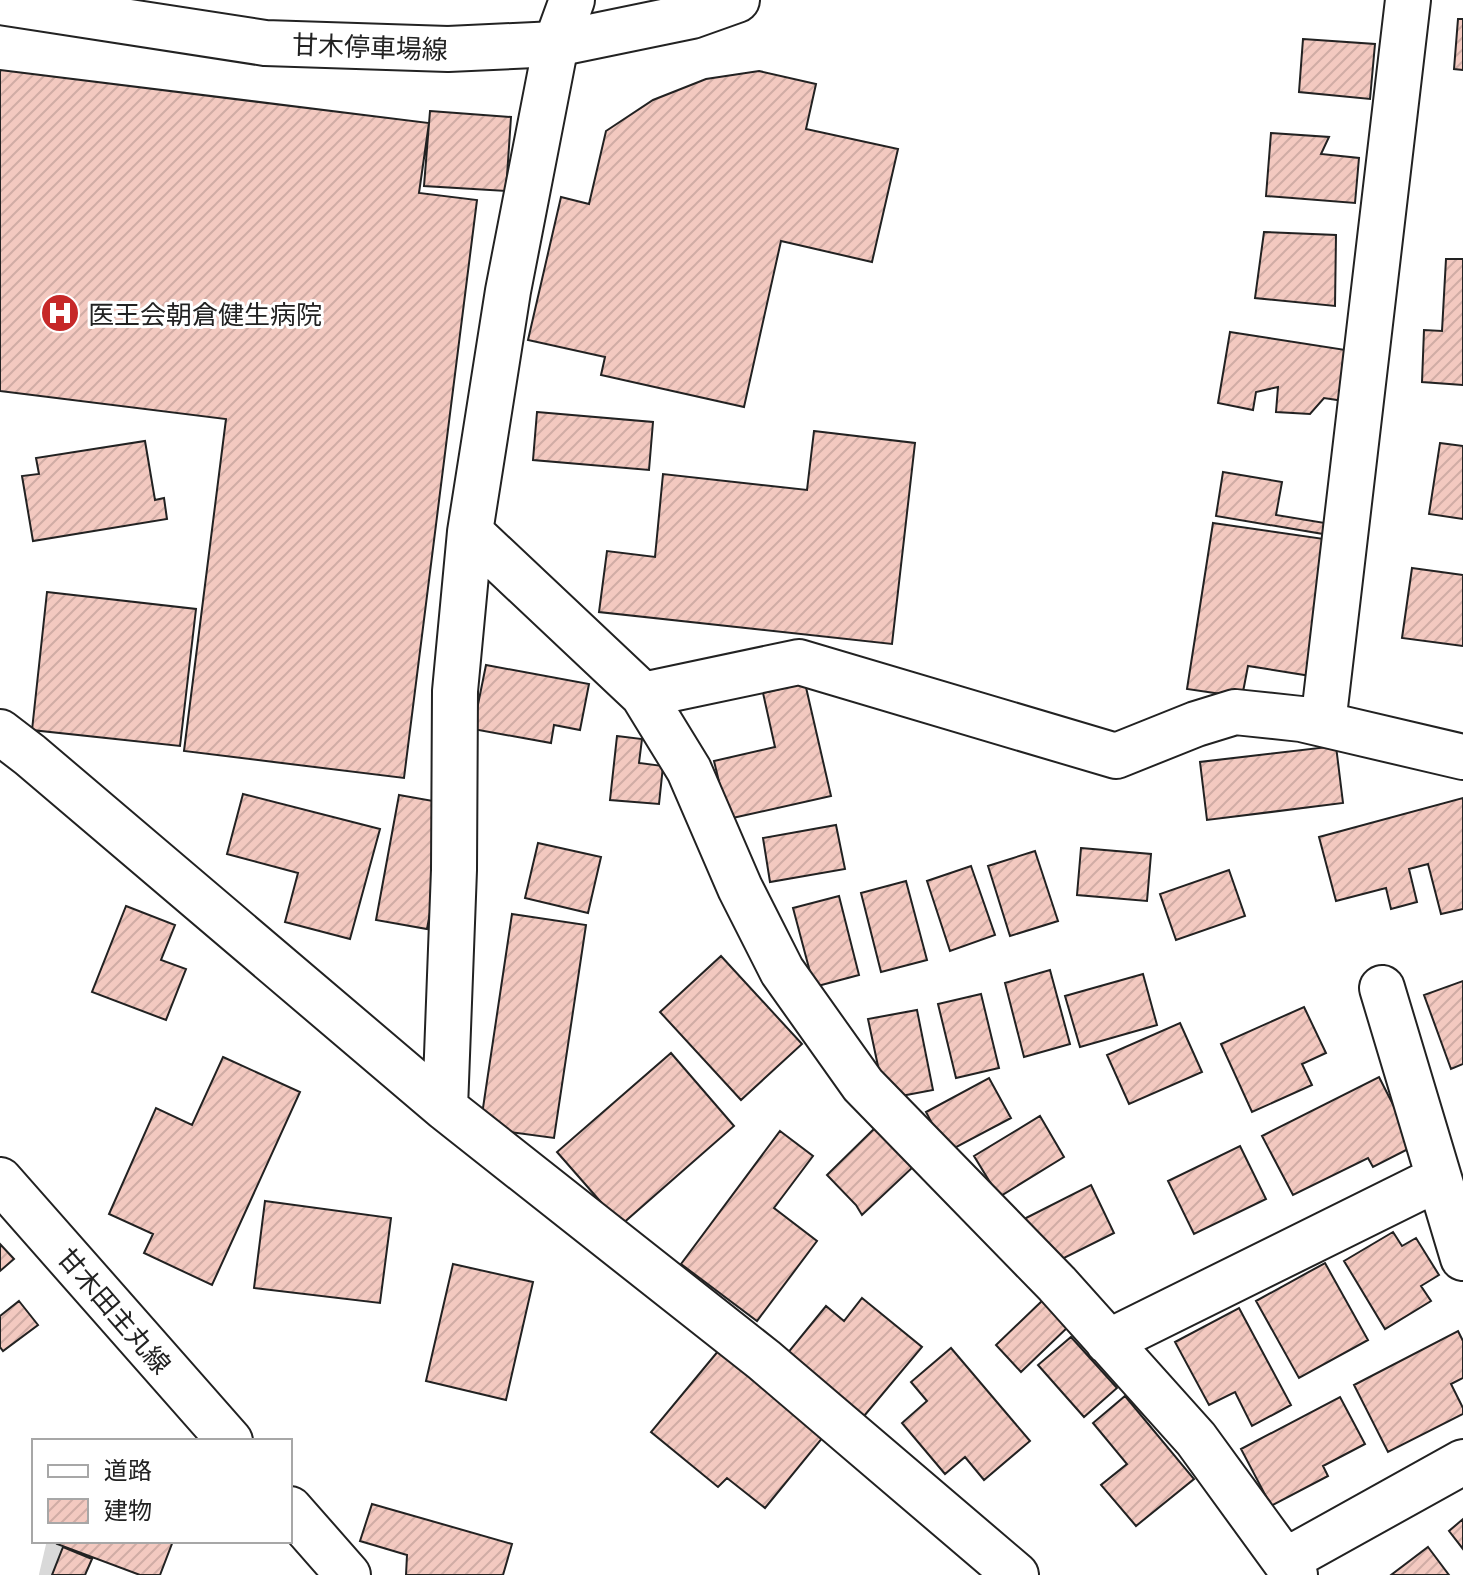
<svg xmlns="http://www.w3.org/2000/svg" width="1463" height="1575" viewBox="0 0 1463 1575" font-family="'Exo 2','Noto Sans JP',sans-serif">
<defs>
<pattern id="building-hatch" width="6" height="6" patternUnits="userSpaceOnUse" patternTransform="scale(2)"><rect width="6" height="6" fill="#f3c9c0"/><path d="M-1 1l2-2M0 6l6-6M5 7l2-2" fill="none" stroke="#d0aca5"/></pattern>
</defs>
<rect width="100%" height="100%" fill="#fff"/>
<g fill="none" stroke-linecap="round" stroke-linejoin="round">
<!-- stream -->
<path stroke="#d9d9d9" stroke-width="16" d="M47,1575L55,1541"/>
</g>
<!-- building -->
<path fill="url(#building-hatch)" stroke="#222" stroke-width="2" d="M1458,19H1463V70L1454,69Z
M1303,39L1375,44L1370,99L1299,92Z
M0,70L429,123L419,193L477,200L404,778L184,751L226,419L0,391Z
M759,71L816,84L806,129L898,149L872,262L781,241L744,407L601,375L605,357L528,340L561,197L589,204L606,131L653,100L706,79Z
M430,111L511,117L506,191L424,186Z
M1271,133L1329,137L1321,154L1359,158L1355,203L1266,196Z
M1264,232L1336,235L1335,306L1255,298Z
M1446,259H1463V385L1422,382L1424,330L1442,331Z
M1230,332L1352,351L1344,401L1324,398L1310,414L1276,412L1278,387L1256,392L1253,410L1218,403Z
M537,412L653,422L649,470L533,460Z
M814,431L915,443L892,644L599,612L607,551L655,557L663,474L807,490Z
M145,441L155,500L164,498L167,519L33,541L22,476L39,474L36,458Z
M1440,443L1463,446V519L1429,514Z
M1223,472L1282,482L1276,515L1337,525L1335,536L1216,516Z
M1213,523L1338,541L1317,677L1248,666L1242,697L1187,689Z
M1412,568L1463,575V646L1402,638Z
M47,592L196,609L180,746L32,730Z
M486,665L589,684L580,730L554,725L551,743L473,729Z
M805,683L831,796L728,819L714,761L775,747L763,693Z
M617,736L642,739L639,763L663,766L659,804L610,800Z
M1336,746L1343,803L1207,820L1200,762Z
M243,794L380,829L350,939L285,922L298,873L227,854Z
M399,795L450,804L427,929L376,920Z
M1463,798V909L1441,914L1428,864L1409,869L1417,902L1391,909L1386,888L1336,901L1319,837Z
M836,825L845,869L770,882L763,838Z
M538,843L601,857L588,913L525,898Z
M1081,848L1151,854L1147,901L1077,895Z
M1035,851L1058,921L1010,936L988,866Z
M971,866L995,935L950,951L927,881Z
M1229,870L1245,916L1176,940L1160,894Z
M906,881L927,960L881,972L861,893Z
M839,896L859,975L814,987L793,908Z
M126,906L175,925L161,960L186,969L166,1020L92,992Z
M512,914L586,925L554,1138L480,1128Z
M721,956L802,1044L741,1100L660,1012Z
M1050,970L1070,1044L1024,1057L1005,983Z
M1143,974L1157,1025L1080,1047L1065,996Z
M1463,981V1064L1451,1069L1424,995Z
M981,994L999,1068L956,1078L938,1004Z
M1304,1007L1326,1053L1302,1064L1312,1085L1252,1112L1221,1044Z
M917,1010L933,1090L885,1099L868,1019Z
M1180,1023L1202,1072L1129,1104L1107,1055Z
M671,1053L734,1126L621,1225L557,1152Z
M223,1057L300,1092L212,1285L144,1253L153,1234L109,1214L156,1108L192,1125Z
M1379,1077L1414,1146L1373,1167L1368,1158L1293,1195L1262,1136Z
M989,1078L1011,1118L947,1152L926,1112Z
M1040,1116L1064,1157L999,1197L974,1156Z
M876,1127L914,1166L862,1215L856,1205L827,1175Z
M780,1131L813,1156L774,1208L817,1241L757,1321L681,1264Z
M1240,1146L1266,1199L1194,1234L1168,1181Z
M1091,1185L1114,1233L1048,1266L1024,1219Z
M265,1201L391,1218L380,1303L254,1288Z
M1393,1232L1402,1246L1416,1238L1439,1275L1421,1286L1431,1301L1385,1329L1344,1261Z
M0,1244L14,1259L0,1271Z
M1325,1263L1368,1340L1299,1378L1256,1301Z
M453,1264L533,1282L506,1400L426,1381Z
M862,1298L922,1347L859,1422L782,1360L826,1306L844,1321Z
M1044,1299L1069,1326L1021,1372L996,1345Z
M19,1301L38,1325L3,1351L0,1347V1316Z
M1239,1308L1291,1405L1252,1426L1235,1392L1209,1405L1175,1342Z
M1458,1331L1463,1341V1378L1451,1384L1463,1408V1414L1388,1452L1354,1385Z
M1071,1337L1117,1388L1084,1417L1038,1365Z
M951,1348L1030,1441L984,1480L965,1457L945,1474L902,1423L927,1401L911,1382Z
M719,1350L824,1436L765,1508L727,1478L718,1487L651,1432Z
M1125,1396L1194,1479L1136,1526L1101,1485L1127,1464L1093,1423Z
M1340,1397L1365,1444L1323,1466L1328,1476L1271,1506L1241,1449Z
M372,1504L512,1544L503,1575H406L407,1555L360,1541Z
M1463,1519V1549L1449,1531Z
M58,1541H173L160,1575H140L57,1544Z
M63,1547L92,1559L85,1575H52Z
M1428,1547L1449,1575H1391Z"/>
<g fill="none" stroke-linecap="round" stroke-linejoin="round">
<!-- minor casing -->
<g stroke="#222" stroke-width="48">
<path id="minor" d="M470,532L643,695L689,770L740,888L782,971L863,1085L1057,1284L1196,1439L1295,1575
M643,695L799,662L1116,756L1196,724L1235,712L1301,719L1463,757
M1323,724L1408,0
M0,732L30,755L445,1108L764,1360L1016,1575
M1382,988L1463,1258
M445,1108L454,870L455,691L470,532L508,291L556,44L572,0
M1108,1342L1439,1178
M1285,1561L1463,1462"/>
</g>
<!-- secondary casing -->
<g stroke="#222" stroke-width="48">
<path id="secondary" d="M0,2L265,43L448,49L556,44L692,16L737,0"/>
</g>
<!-- primary casing -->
<g stroke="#222" stroke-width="48">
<path id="primary" d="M0,1180L230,1441
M290,1509L348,1575"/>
</g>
<!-- minor -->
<use href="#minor" stroke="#fff" stroke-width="44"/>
<!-- secondary -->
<use href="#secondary" stroke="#fff" stroke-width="44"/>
<!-- primary -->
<use href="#primary" stroke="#fff" stroke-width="44"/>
</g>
<!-- icons -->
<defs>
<g id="hospital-disc" transform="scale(2)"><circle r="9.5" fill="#c62828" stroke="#fff"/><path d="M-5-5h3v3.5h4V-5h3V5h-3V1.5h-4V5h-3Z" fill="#fff"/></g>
</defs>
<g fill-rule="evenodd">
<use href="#hospital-disc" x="60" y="313"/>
</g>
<g text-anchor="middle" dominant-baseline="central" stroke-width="6" stroke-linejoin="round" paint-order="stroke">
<!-- street labels -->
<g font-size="26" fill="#222" stroke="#fff">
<text transform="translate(370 46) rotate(2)">甘木停車場線</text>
<text transform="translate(115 1310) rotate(49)">甘木田主丸線</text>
</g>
<!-- poi labels -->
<g font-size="26" fill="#222" stroke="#fff" text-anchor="start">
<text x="88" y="313">医王会朝倉健生病院</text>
</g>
</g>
<!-- legend -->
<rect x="32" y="1439" width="260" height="104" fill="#ffffff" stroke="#a7a7a7" stroke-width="2"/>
<rect x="48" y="1465" width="40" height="12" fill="#ffffff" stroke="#a7a7a7" stroke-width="2"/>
<text x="104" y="1479" font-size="24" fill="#222222">道路</text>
<rect x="48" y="1499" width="40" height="24" fill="url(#building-hatch)" stroke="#a7a7a7" stroke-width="2"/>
<text x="104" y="1519" font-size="24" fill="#222222">建物</text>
</svg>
